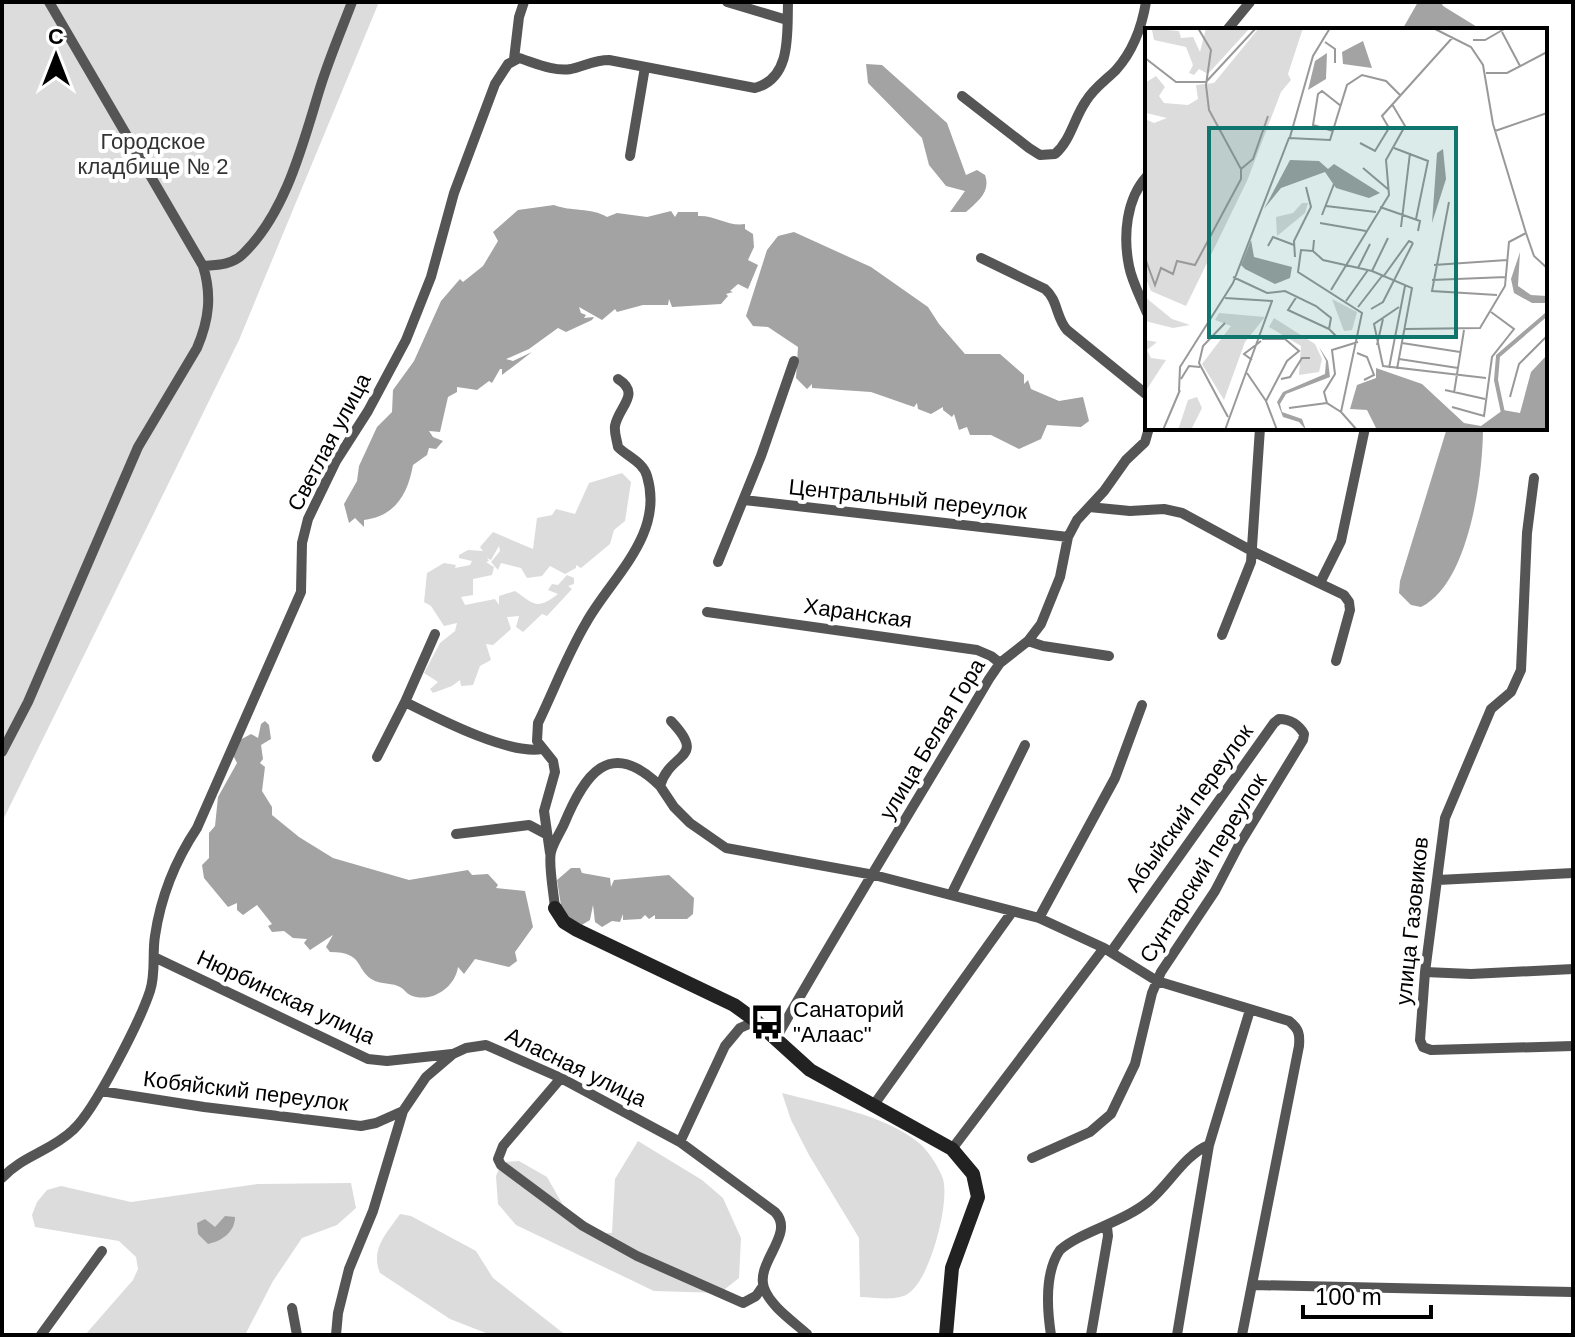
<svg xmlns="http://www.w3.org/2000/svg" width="1575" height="1337" viewBox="0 0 1575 1337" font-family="Arial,sans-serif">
<rect width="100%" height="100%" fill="#fff"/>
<!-- green -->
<path fill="#dcdcdc" d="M2,2H379L239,340L2,822Z
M622,473L631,482L625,521L614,530L610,544L581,568L576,565V568L565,574L550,566L542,576L527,578L521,568L501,563L498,570L491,562L500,551L499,546L491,560L487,558L489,561L486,562L494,567L492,575L473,579V595L461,597L465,605L495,599L499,605V596L515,591C535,605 537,610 558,594L548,590L552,584L558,585L567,575L574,578V584L568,586L572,589L547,616L542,614L523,632L516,627L519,616L507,617L511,629L493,645L486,644L491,660L480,666L473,685L461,686L460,680L452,686L433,693L430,689L438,682L424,673L440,643L455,631L457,623L444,626L431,606L424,602L427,573L444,563L456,565L455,568L470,565L472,561L459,558V555L468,550L483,551L480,547L493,532L533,549L537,518L552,515L556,509L575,514L589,483Z
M782,1093C824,1104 886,1115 919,1143C928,1150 940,1169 943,1179C950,1203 930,1279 909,1293C897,1302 874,1297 860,1297L859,1238L809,1155L791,1120Z
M638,1141L702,1180L723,1198L741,1238L739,1278L720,1293L654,1291L516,1225L498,1204L496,1176L502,1162L519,1161L547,1177L563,1205L596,1233H612L615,1179Z
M351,1183L356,1208L337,1225L302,1238L273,1281L245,1335H85L133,1280L138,1269L136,1257L119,1241L35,1227L32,1215L37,1202L47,1190L61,1186L131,1202L258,1184Z
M400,1214L411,1216L476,1251L493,1278L563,1333L626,1335H491L450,1319L380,1273C370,1249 387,1233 400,1214Z"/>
<!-- water -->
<path fill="#a3a3a3" d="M1418,2H1441L1443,6L1482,30H1402Z
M866,64L882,65L947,123L966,175L977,170L985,175C991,192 978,201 966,212H950L965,191L946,186L929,165L922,138L868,83Z
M554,205C571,212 591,207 607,217L617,213L647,217L671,211L675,217L678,212H698V216C715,215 729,227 745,224V229L753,234L754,247L748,260L758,265L748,289L738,284L730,291L733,292L726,294L728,296L721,304L672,307L669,299L668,305H643L617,312L615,309L602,320L579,307L581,313L586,315L584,318L594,317L592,320L566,332L558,328L529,349L506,359L513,361L532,352L502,375V369H500L492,383L489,381L477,390L457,387V392L448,397L440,432L429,431L433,437L443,441L436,449L429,448L427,455L413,465C408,493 396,516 364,520V527L355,518L349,523L344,504L357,481L359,466L377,427L392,412L393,390L414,361L441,301L460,279L463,282L483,266L498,241L493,232L518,210Z
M794,232L871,267L928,307L939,324L965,354H1000L1024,375V384L1028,380L1031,389L1059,401L1083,397L1089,421L1081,427L1047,425L1041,439L1019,449L991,435H970L967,427L959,430L954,414L952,417L943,410V407L931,414L918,409L917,403L914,407L871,392L812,388V384L807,389L796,378L798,347L768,327L753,326L746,316L767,250L778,236Z
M1447,428H1483C1483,476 1469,584 1421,607L1411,605L1399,593L1400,581Z
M265,721L269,725L271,739L261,745L263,759L260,763L265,767L262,791L272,807V815L299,837L333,858L409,880L468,870L472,875L488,874L498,885L496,888L525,891L533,927L515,952L517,961L509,967L475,959L464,974L458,967C455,988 431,1004 410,995C406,993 404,989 400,987C393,983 383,984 375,981C354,971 366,952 330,952L326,947L333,935L310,950L304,943L307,939L293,938L284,931L272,932L268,926L272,924L257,905L243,915L237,910V903L228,907L204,878L202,865L209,858V833L215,826L218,797L237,763L232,753L238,741L251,734L258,738L261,724Z
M571,868H580L582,873L610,878L611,887L614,880L669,875L694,898L693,914L687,919H655V915L649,919L645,915L641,919L623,920V914L620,922L612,921L602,927L595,922L593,905L590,920L580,926L562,912L557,880Z
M225,1216L235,1217C235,1232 222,1241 208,1244L198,1234L197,1223L205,1219L215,1227Z"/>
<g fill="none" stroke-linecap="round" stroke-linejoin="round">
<!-- street -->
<path stroke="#555" stroke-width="10" d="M727,2L787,20
M1227,30L1250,2
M514,59L519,17L524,2
M962,96L1029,148L1040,155L1055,154C1071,140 1074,118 1086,101C1094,88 1106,80 1116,70C1133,51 1142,26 1146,2
M630,156L645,67
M1147,176C1126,199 1123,236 1129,266C1132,282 1141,298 1147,313
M981,258L1045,289C1058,300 1056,318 1067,330L1147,395
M203,266C217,265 232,265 243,254C286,213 303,143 320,88C329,59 341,31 352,2
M1534,478L1527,533L1521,670L1511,692L1491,709L1445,818L1425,972L1420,1040L1423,1047L1431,1050L1573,1046
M744,500L1068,537
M1089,507L1130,511L1164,509L1182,513L1252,551L1344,595L1349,602L1350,610L1336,661
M718,562L761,456L794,361
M1320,583L1341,541L1365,428
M707,612L977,650L991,656L1000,663
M1222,635L1251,562L1260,428
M1028,641L1043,646L1109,656
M405,702L435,634
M671,721C708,760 670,751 660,786L674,807L690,823L726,848L874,875L1039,918L1104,948L1157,981L1289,1021C1299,1029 1300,1034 1299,1046L1242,1335
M2,752L28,702L138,447L197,348C209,320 212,295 203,266L49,2
M377,757L405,702C437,718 508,755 542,749
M456,834L529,825L546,834
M550,853L544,811L555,772L553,761L537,741L538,723C554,690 567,655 586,623C611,578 665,535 647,476C643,462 628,457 618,447C617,440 614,433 615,426C618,407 642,394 618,379
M1438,880L1573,873
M951,895L1025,745
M555,908C554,895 548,863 551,852C553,843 560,833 564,824C584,776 609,736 660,786
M1039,918L1115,778L1142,705
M154,957L368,1059L387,1061L452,1054
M1425,972L1471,974L1573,969
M775,1040C844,918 918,800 989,679L1000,663L1028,641L1041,624L1060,577L1068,537L1077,520L1104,491L1126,460L1145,442L1149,428
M561,1078L503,1146L498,1159L501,1165L583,1226L637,1256L743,1303L756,1296L763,1286
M101,1091L204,1107L361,1126L376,1123L403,1111L426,1077L453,1054L466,1048L486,1045L561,1078L680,1142L775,1212C796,1234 755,1262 764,1288C770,1306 794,1322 807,1334
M873,1106L1012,912
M680,1142L725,1046L740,1028L756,1021
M952,1149L1104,948
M1032,1158L1090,1132L1111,1114L1135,1064L1152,993L1161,972L1215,891L1239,845L1303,740L1304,734C1299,725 1290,719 1279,719L1274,723L1111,952
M2,1178C22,1156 51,1151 73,1130C95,1110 140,1021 150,991C156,973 152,954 155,936C161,895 175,861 197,828L301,592L302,543L308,519L336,461L368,411L406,340L431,277L454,193L495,84L508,64L519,58C535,63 554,72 571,69C584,66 595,60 609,60L755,88C792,78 787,33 788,2
M1253,1285L1573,1292
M292,1308L297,1335
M41,1335L102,1251
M336,1335L338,1313L349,1269L373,1211L403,1111
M1051,1335C1047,1309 1044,1273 1060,1250C1082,1231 1122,1223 1149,1201C1169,1185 1184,1155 1209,1145
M1091,1335L1108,1236L1107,1227
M1177,1335L1209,1145L1250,1010"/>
<!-- secondary -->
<path stroke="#222" stroke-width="14" d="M555,908L564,922L577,930L734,1005L756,1021L810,1070L952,1149L973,1174L978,1197L952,1268L946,1335"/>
</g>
<!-- icons -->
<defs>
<g id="bus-bare" transform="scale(2.76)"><path d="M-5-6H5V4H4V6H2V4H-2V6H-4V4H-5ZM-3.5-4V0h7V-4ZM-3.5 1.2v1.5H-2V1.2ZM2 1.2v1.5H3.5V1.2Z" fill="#000" stroke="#fff" stroke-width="2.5" paint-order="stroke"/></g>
</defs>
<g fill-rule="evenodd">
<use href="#bus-bare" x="767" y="1022"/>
</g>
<g text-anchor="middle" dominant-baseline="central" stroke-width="8" stroke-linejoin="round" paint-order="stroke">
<!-- park labels -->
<g font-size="22" fill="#333" stroke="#fff">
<text x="153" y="141">Городское<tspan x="153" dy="25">кладбище № 2</tspan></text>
</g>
<!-- street labels -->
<g font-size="22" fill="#000" stroke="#fff">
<text transform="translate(329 442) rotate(-62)">Светлая улица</text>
<text transform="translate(908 499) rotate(6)">Центральный переулок</text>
<text transform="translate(858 613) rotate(8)">Харанская</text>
<text transform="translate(932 739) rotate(-59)">улица Белая Гора</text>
<text transform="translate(1189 808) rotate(-54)">Абыйский переулок</text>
<text transform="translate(1203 868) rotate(-58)">Сунтарский переулок</text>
<text transform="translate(1412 921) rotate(-84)">улица Газовиков</text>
<text transform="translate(286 997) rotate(25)">Нюрбинская улица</text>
<text transform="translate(576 1067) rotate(26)">Аласная улица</text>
<text transform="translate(246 1091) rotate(7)">Кобяйский переулок</text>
</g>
<!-- poi labels -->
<g font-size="22" fill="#000" stroke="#fff" text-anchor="start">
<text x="793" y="1009">Санаторий<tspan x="793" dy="25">"Алаас"</tspan></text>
</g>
</g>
<!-- overview -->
<g transform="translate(1145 28)">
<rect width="402" height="402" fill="#fff"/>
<path d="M0,0L34,3L36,10L48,9L55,24L61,0H105L63,46L54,41L49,47L44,45L48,37L41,19L9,12L7,2ZM114,0H158L143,46L146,52L136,64L102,153L41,278L6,263L0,248V91L9,95L22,90L1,85L0,55L11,48L20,59L14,68L19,75L43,77L53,71L51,57L69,55ZM157,175H163L160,185L132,208L131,189L148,185ZM0,269L27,291L45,297L28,300L0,293ZM187,271L212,284L207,302L199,303ZM74,285L120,289L100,314L79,372L57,336L86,298L70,292ZM129,290L170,316L177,331L174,344L154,347L156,318L124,299ZM0,312L12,314L2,322L6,330L21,332L0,364ZM52,369L57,380L46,402H33L43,372Z" fill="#dcdcdc"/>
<path d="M218,13L227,40L198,36L197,24ZM182,25L181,51L163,62L170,33ZM298,121L301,151L287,195L292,125ZM145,132L174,133L183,141L189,136L235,165L224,170L191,160L180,144L136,160L119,181ZM106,212L109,229L147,239L145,250L130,256L100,241L96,237ZM375,224L373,258L386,267L402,268V275H387L369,265L366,251ZM174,319L183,333L185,349L141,366L135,376L137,384L157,391L161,402L154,394L138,389L132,374L138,364L180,346L181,333ZM402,327V402H232L222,382L205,381L212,357L231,350V340L277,356L319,395L336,398L358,382L375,385L386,344Z" fill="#a3a3a3"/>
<path fill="none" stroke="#a3a3a3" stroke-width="4" d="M358,385L351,352L353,328L402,286"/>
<path fill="none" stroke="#999" stroke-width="2" d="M288,0L326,19L338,37L348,96L381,205L389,228L402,240M357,4L375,38M328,12H340L361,0M180,14L190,21V35M0,30L31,54H61L111,0M341,45H362L402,24M188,103L168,97L173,66L177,63L196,78M350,103L402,85M145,109L168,28L185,0M215,115L230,123L244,100L237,88L308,9M249,120L283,133L271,191M218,140L244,162M96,141L108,131L123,88M304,174L287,263L352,267M181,178L231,184M235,179L275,193L273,203M177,187L189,156M175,195L221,203M256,199L265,125M169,212L168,223L178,232L227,243L267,260L252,341M123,218L128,209L149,217M168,223L156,222L153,244L217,285L196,384L212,402M150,229L149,213L166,179L161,159M0,230L10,257L16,240L28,246L32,233L50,237L96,151V141L64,82L61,57L66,22L53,0M289,237L362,232M213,240L225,216M227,243L243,210M88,249L122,265L140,263L171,278L186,290L184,301L191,308M238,249L264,213L268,215M287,252L361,249M186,262L244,167L241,132L260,98L247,76M152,268L143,282L184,301M80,270L128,273M201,273L223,242M213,279L237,248M254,279L229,296L238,338L341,350M226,281L238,274L268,215M80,295L58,318L54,335L83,389M260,301L335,300L360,258L364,214L381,205M117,311H140L154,323L142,333L121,373L132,402M257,315L315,324M232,317L238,291M212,325L222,329L229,347L219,352M254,331L313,340M107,332L99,326L116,313M244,340L260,258M102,345L121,373M36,351L44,338L55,339M136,351L145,349L157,330H165M300,362L340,371M34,363L35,339L88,255L144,110L185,112L202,57L217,47L241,53L255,67M309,365L319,302M365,369L374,336L402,308M307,379L339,388L347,329L369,301L346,284M144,380L182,375M196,384L182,375L179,364L190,346L187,322L213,314M18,402L35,362M80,402L127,273"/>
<path fill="#0f766e" fill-opacity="0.15" stroke="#0f766e" stroke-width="4" d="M64,100H311V309H64Z"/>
<rect width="402" height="402" fill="none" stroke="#000" stroke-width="4"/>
</g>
<!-- border -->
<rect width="1575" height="1337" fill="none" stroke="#000000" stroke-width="8"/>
<!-- north arrow -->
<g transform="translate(56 56)" stroke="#ffffff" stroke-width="6" paint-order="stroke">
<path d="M0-6L14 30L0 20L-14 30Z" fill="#000000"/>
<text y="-12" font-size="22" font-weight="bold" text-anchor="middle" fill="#000000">С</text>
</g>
<!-- scale -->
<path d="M1303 1305v12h128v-12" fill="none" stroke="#000000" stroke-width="4"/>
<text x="1315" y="1305" font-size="24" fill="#000000" stroke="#ffffff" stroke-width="6" paint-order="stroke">100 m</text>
</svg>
